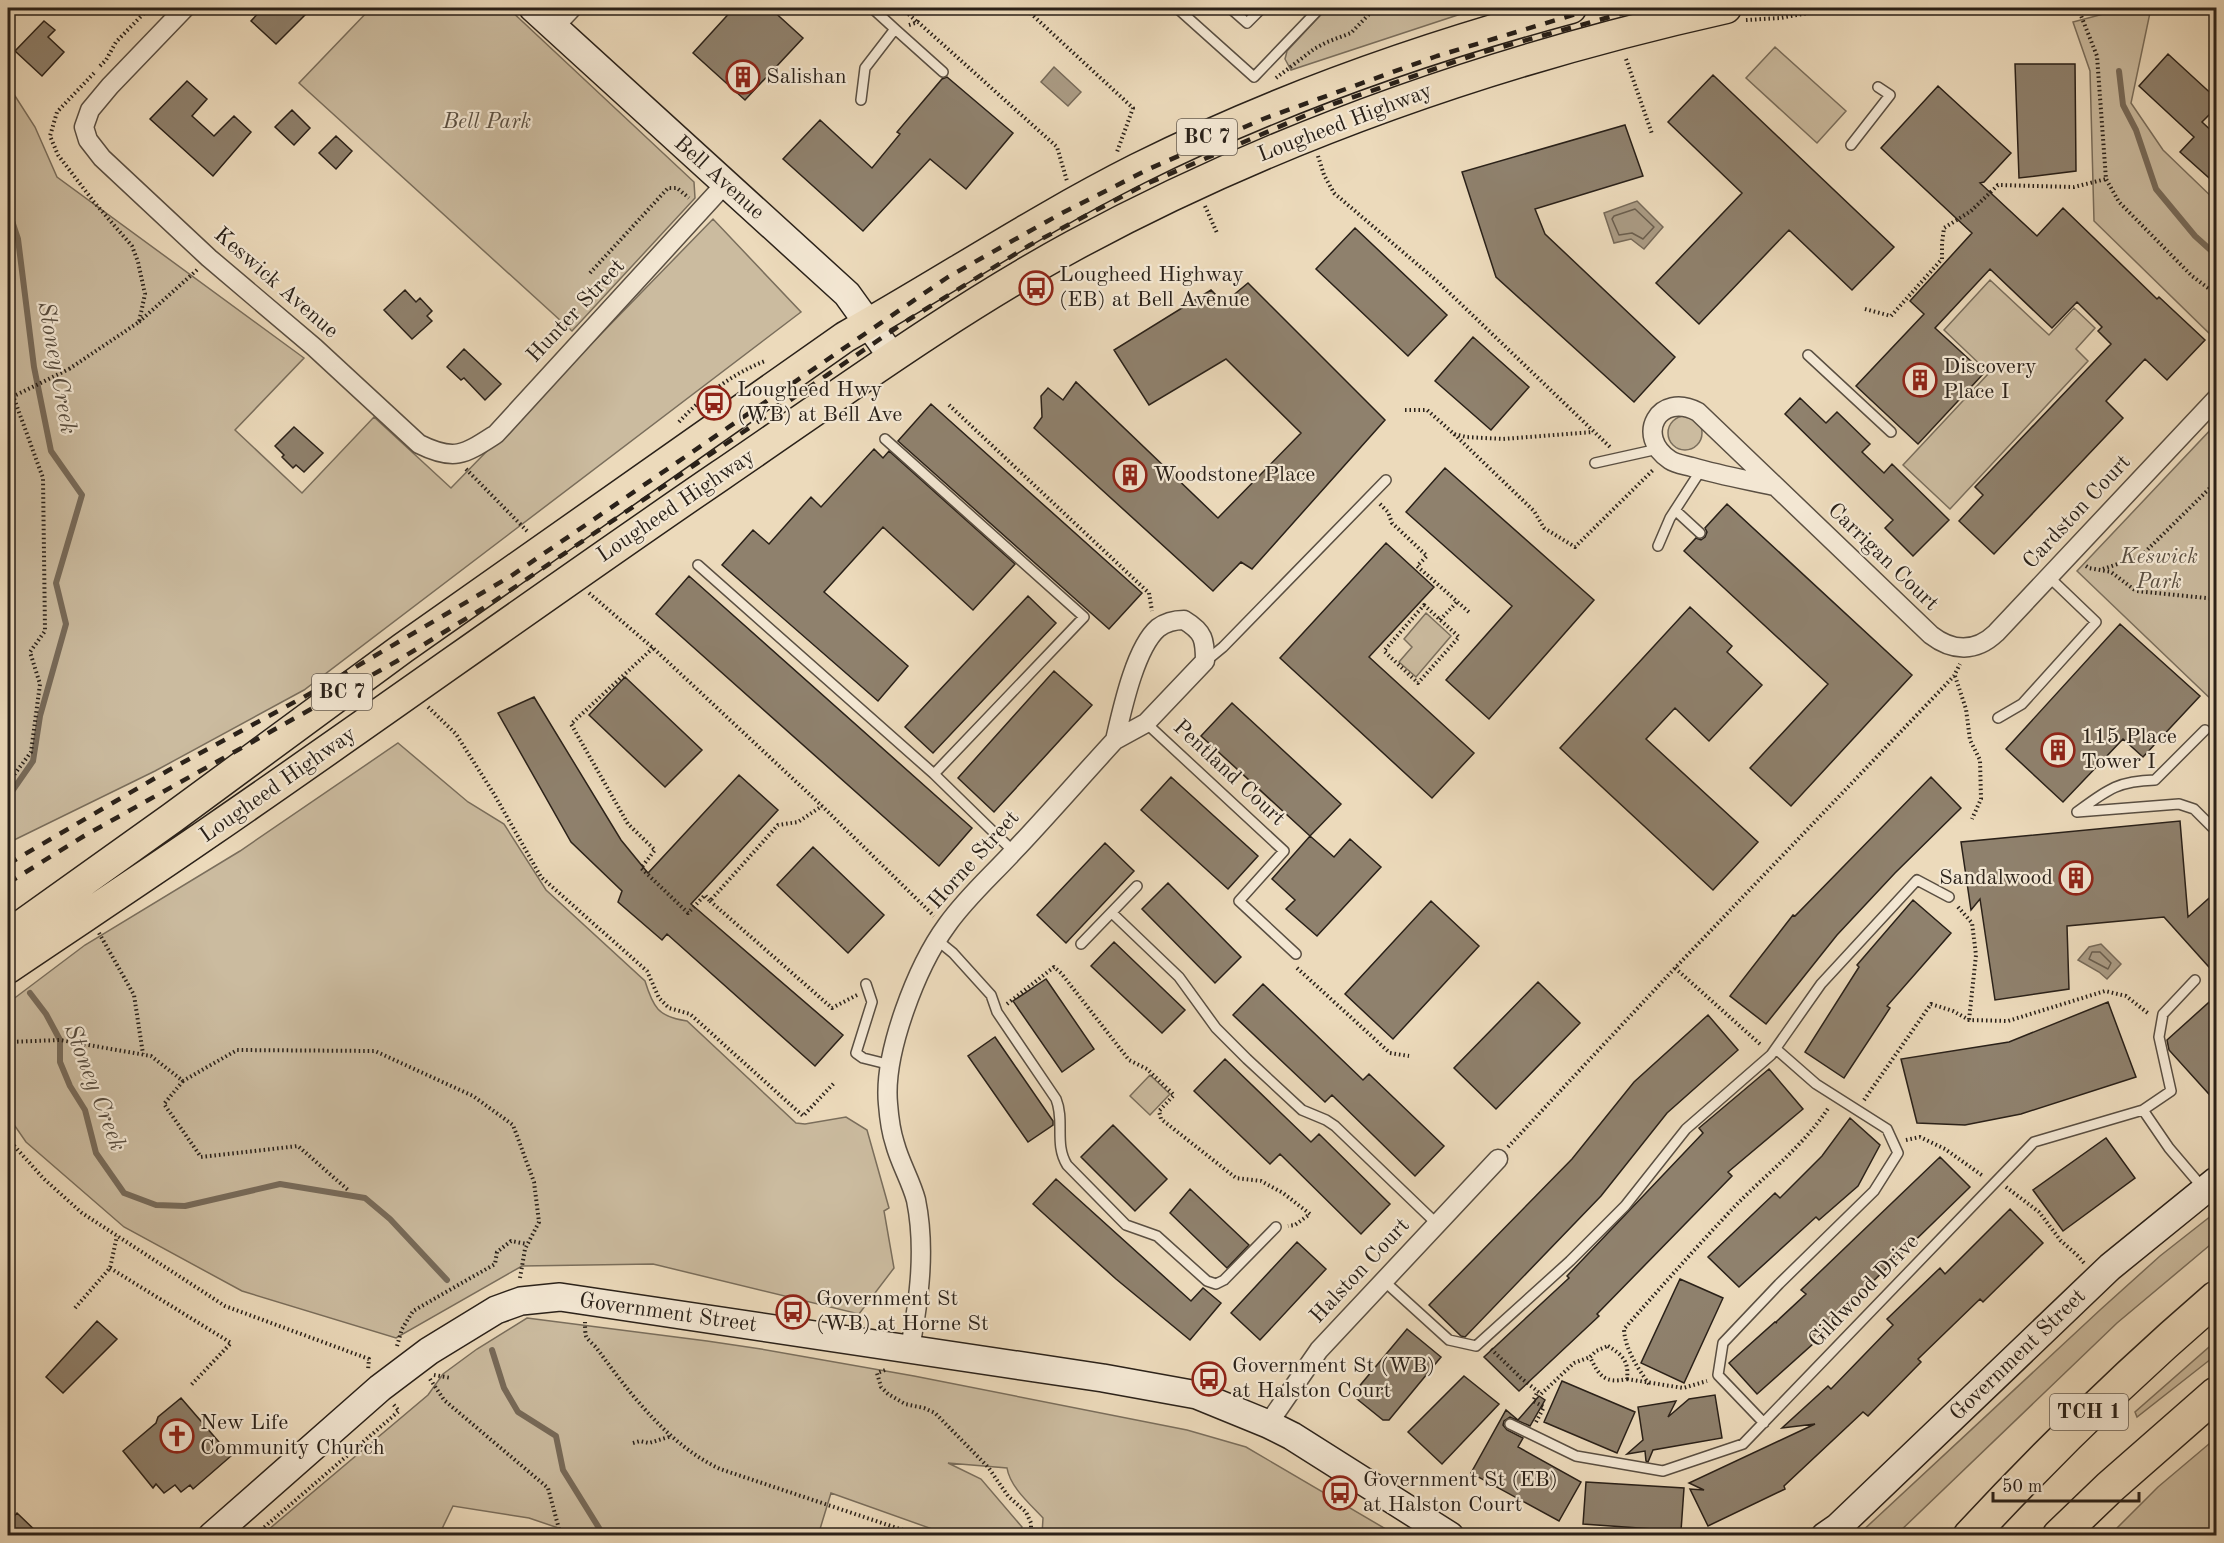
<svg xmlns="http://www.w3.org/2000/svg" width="2224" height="1543" viewBox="0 0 2224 1543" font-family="'Old Standard TT',serif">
<rect width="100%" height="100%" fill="#ecdabb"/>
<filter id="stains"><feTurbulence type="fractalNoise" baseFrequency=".00333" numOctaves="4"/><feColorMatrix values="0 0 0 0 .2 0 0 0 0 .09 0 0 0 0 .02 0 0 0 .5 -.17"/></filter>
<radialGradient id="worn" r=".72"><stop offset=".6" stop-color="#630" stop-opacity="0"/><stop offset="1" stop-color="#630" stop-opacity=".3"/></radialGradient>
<!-- green -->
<path fill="#cbbb9f" stroke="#7a6e5c" stroke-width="1.5" d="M371,8H508L694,182L695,198L572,331L299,83Z
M1327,8H1479L1291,70L1285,59L1287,51Z
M2126,8H2151L2131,103L2163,150L2216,201V333L2213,337L2094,221L2090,71L2073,22Z
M1775,47L1846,111L1817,143L1746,78Z
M8,85L35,127L57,177L304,358L235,430L302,493L374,417L451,488L713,219L801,312L304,690L155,771L8,843Z
M1990,280L2049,335L2074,308L2095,328L2076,349L2088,361L1950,509L1903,465L1989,373L1944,330Z
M1668 433a17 17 0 1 1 34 0a17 17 0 1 1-34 0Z
M2216,424V704L2077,571Z
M1426,613L1451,636L1416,677L1399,662L1412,647L1404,639Z
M398,743L468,802L504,824L546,890L645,981C653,1007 658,1017 687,1021L796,1123L805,1124L846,1117L867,1130L889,1208L884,1211L894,1268L859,1314L653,1264L522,1266L396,1338L242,1291L124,1227L26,1142L8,1116V1003L85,945L240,851Z
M1150,1075L1170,1094L1150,1115L1130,1096Z
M2216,1212V1240L2117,1323L1896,1535H1858L2100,1310L2160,1256Z
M527,1318L707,1341L761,1349L914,1376L1187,1430L1246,1447L1396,1535H1042L1043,1518C1030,1504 1010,1487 1007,1468L948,1463L981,1479L1022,1527L1020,1535H949L831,1493L820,1529L837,1535H579L529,1518L453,1506L439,1535H262L428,1395L443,1374L477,1349Z
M2216,1341V1355L2137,1417L2135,1412Z
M2216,1438V1535H2110L2158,1487Z"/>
<!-- water -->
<path fill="#aa9b84" stroke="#776a59" stroke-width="1.5" d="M1054,67L1081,92L1068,106L1041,82Z
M1637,201L1663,227L1644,249L1631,239L1614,243L1604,213Z
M2101,944L2121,964L2107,979L2099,972L2078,960L2089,947Z"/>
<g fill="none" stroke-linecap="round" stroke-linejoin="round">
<!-- shore -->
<path stroke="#6a5e4e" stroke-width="1.5" d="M1635,209L1654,227L1643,239L1632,233L1619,235L1612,219L1614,216Z
M2100,952L2111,963L2108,969L2089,959L2092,952Z"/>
<!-- stream -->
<path stroke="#776a59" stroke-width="6" d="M2119,71L2123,105L2136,130L2156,189L2195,236L2216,255
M8,209L18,239L34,367L51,451L82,495L56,583L66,624L40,716L33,761L8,797
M30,993L46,1014L60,1040V1062L70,1086L85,1110L96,1153L124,1193L156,1205L185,1206L280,1184L365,1198L390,1219L447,1280
M492,1350L504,1388L518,1412L556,1436L563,1470L604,1536"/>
</g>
<!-- building -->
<path fill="#8f816d" stroke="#2a2119" stroke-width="1.5" d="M263,8H312L276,44L251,21Z
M734,8H770L803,38L745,100L693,53Z
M44,21L55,30L48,37L64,52L42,76L15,51Z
M2168,54L2217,99V107L2202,122L2217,136V185L2180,152L2194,137L2139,86Z
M2015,64H2075L2076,171L2019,178Z
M1713,75L1894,247L1852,290L1789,230L1699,324L1656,283L1742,193L1668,122Z
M947,77L1013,133L966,189L930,159L863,231L783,159L820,120L872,168L900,134L897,132L942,79Z
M187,81L207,99L192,116L214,136L234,116L251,132L213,176L150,119Z
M1938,86L2011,153L1984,182L1980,183L2037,236L2063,208L2157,299L2159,297L2205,340L2167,380L2145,359L2106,401L2123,418L1994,554L1959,521L1983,495L1975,487L2111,344L2098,331L2102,327L2077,302L2052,328L1990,269L1935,328L1984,373L1918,444L1856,386L1924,314L1910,301L1972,233L1881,148Z
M292,110L310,128L294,145L275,127Z
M1625,125L1643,176L1535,209L1545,234L1675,357L1634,402L1496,277L1462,172Z
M336,136L352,151L336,169L319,153Z
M1355,228L1447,315L1408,356L1316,269Z
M1248,283L1385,420L1252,569L1241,562L1213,591L1034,428L1042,417L1041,396L1048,388L1063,400L1076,382L1218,518L1301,433L1226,359L1149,405L1114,350L1211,290L1224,303Z
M405,290L416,302L420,298L432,311L427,316L432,321L412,339L384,310Z
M1473,337L1529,387L1491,430L1435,381Z
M464,349L501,384L485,400L464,378L461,380L447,367Z
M1800,398L1826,423L1837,412L1870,444L1862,452L1884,473L1892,464L1949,520L1913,556L1885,528L1893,520L1785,414Z
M931,404L1142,593L1109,629L898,441Z
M294,427L323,453L304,472L296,465L293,468L282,457L284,455L275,446Z
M874,449L883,458L889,451L1015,564L973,610L883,527L824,592L908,666L878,701L722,565L753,530L769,544L811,497L821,507Z
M1445,468L1594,600L1489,719L1446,680L1512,606L1406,512Z
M1727,504L1912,675L1791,806L1750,768L1828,684L1684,551L1696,538L1701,540L1705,537L1707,532L1705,528Z
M1386,543L1434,587L1369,657L1474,753L1432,798L1280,658Z
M689,576L972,828L939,866L656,614Z
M1028,596L1056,623L933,753L905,727Z
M1690,607L1732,646L1727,652L1762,685L1709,741L1675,708L1646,739L1758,842L1713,890L1560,748Z
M2120,624L2200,696L2143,757L2123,739L2063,802L2006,749Z
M1054,671L1092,705L994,812L958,778Z
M625,677L702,750L665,787L589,715Z
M534,697L621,840L648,873L739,775L778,810L691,904L843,1035L815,1066L667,934L662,940L618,902L622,891L571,842L498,713Z
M1232,703L1341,804L1310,836L1201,736Z
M1171,777L1258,856L1228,889L1141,810Z
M1931,777L1961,808L1895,873L1837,935L1766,1024L1730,996L1793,915L1795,916Z
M2180,821L2188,917L2217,891V976L2164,917L2067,926L2069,989L1995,1000L1980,899L1971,910L1961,842Z
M1310,836L1334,857L1350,839L1381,867L1317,936L1286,909L1295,900L1272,879Z
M1105,843L1134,871L1066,943L1037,915Z
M813,847L884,915L848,953L777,885Z
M1168,883L1241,957L1215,983L1142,909Z
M1913,900L1951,933L1887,1006L1890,1008L1844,1078L1805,1052L1859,967L1857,965Z
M1431,901L1479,946L1393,1039L1345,994Z
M1114,942L1185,1010L1162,1033L1091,966Z
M1046,979L1094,1049L1062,1072L1013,1001Z
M1538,982L1580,1023L1496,1109L1454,1068Z
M1263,984L1363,1080L1369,1074L1444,1146L1415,1176L1332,1095L1325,1102L1233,1015Z
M2217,995V1103L2169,1050L2167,1040Z
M2108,1002L2136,1077L2021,1114L1965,1125L1917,1123L1901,1059L2009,1042Z
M1708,1015L1738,1050L1667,1113L1601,1196L1465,1337L1461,1336L1429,1305L1572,1159L1634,1082Z
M995,1037L1053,1121V1125L1028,1142L968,1056Z
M1225,1059L1311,1142L1319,1134L1390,1204L1361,1234L1280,1154L1270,1164L1194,1091Z
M1769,1069L1803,1109L1728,1172L1732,1176L1597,1314L1599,1316L1519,1391L1484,1357L1569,1278L1567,1276L1703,1133L1699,1128Z
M1850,1118L1880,1145L1858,1186L1819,1220L1816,1217L1739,1287L1708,1257L1775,1193L1780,1198L1822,1156Z
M1113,1125L1167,1179L1135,1211L1081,1157Z
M2106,1138L2135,1178L2063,1231L2033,1190Z
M1940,1157L1970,1187L1822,1331L1824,1334L1757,1394L1729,1363L1775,1322L1777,1323L1776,1322L1806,1294L1801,1290Z
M1056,1179L1191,1301L1203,1288L1221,1303L1190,1340L1116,1279L1033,1204Z
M1190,1189L1249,1245L1227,1268L1170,1213Z
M2010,1209L2043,1243L1983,1302L1980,1299L1918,1359L1921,1362L1868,1416L1863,1412L1784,1486L1785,1489L1708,1526L1690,1489L1704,1490L1689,1483L1815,1424L1782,1428L1828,1386L1831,1389L1893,1325L1887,1319L1940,1268L1945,1274Z
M1297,1242L1326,1269L1260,1340L1231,1313Z
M1680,1279L1723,1298L1684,1383L1641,1363Z
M97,1321L117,1339L63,1393L46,1377Z
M1407,1329L1441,1357L1389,1420H1383L1352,1395Z
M1464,1376L1499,1404L1442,1464L1408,1432Z
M1562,1381L1635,1412L1617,1453L1544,1422Z
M1715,1395L1722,1438L1653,1450L1648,1462L1646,1461L1645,1451L1627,1454L1643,1440L1638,1407L1676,1401L1668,1417L1689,1399Z
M1539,1396L1545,1400L1530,1426L1510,1417L1504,1421L1503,1425L1507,1430L1523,1438L1518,1447L1581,1482L1559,1521L1471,1473L1506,1410L1518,1420Z
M181,1398L231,1456L193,1489L190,1485L181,1492L175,1485L164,1493L156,1484L153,1488L123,1451L156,1423L158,1417Z
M1586,1482L1684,1488L1681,1531L1583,1524Z
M17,1513L41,1536H8V1523Z"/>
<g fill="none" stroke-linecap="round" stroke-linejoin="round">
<!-- lane casing -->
<g stroke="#5a4f42" stroke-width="12">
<path id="lane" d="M1177,8L1254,77L1320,8
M1230,8L1247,23L1262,8
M895,29L943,72
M861,100L865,68L895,29L872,8
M1851,145L1890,95L1878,87
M1808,355L1891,432
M1595,463L1658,449
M1675,510L1700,533
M1658,546L1670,518L1701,470
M698,565L934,774L1084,617L885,439
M1206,661L1223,647L1386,480
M1998,718L2022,704L2096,622L2049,577
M1146,723L1284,851L1239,901L1296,954
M934,774L1014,852
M2077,812C2107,790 2117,781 2155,780L2205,730
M2077,812L2179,804L2194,809L2216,831
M1112,913L1179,977L1216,1028L1247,1059L1302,1110L1326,1120L1335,1126L1437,1224
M937,940L953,953L991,995L997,1012L1056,1099C1065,1121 1054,1144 1067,1165L1126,1225L1157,1236L1207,1281L1216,1284L1224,1280L1276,1227
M1081,944L1137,886
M866,984L872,1002L856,1053L863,1058L891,1065
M2143,1110L2171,1091L2159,1037L2163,1014L2195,980
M1384,1281L1449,1340L1476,1346L1570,1261L1625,1206L1686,1129L1771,1055L1821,984L1917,880L1949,897
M1764,1423L1718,1375L1723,1343L1779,1284L1874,1191L1898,1153L1887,1129L1816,1084L1776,1049
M1510,1424L1576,1456L1663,1471L1743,1444L2034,1142L2143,1110L2169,1148L2203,1188"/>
</g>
<!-- street casing -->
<g stroke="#5a4f42" stroke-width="21">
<path id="street" d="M185,8L110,86L90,110L84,127L88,140L102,158L209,258L314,347L419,444C455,462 465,454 496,434L725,184
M555,26L572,8
M1774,486C1747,480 1719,475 1692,467C1685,465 1676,464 1670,460C1634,436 1659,391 1698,412L1931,635C1953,652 1976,652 1996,633L2216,399
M1184,620C1204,632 1205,640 1205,661L1146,723L1115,740C1122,710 1135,648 1158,628C1166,622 1175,620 1184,620Z
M910,1348C919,1300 926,1249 916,1200C911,1181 900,1163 895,1144C891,1132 889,1117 888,1104C883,1053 917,966 947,925C966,898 991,876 1014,851C1048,815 1081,777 1115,740
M1268,1424L1319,1350L1498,1159"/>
</g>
<!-- secondary casing -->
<g stroke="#2a2119" stroke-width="30">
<path id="secondary" d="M533,8L847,294L893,358
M212,1536L380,1388L429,1351L496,1310L521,1301L560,1297L1103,1378L1197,1395L1268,1424L1292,1436L1450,1536
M1825,1536L1838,1527L2110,1267L2216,1181"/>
</g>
<!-- primary casing -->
<g stroke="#2a2119" stroke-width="33">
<path id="primary" d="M8,935L172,818L403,648L845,337C943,282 1036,220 1137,169C1275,100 1422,48 1571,8
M8,968C76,922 146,876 214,829C384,712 551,591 721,475C837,396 950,313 1073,246C1278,135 1498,59 1726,8"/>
</g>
<!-- highway casing -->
<g stroke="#2a2119" stroke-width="36">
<path id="highway" d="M1970,1536C2048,1452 2129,1373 2216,1298
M2059,1536L2110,1487L2216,1394"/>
</g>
<!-- path -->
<path stroke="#2a2119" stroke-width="4" stroke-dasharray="1.5 3" stroke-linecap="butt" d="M902,8L917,22
M2059,8L2063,10H2078
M2078,8L2097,56L2106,179L2119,202L2192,276L2216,294
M1027,10L1133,108L1117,152
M1746,20L1780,18L1837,8
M909,25L918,22L1057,147L1067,181
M1626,59L1652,134
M100,66L106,60L116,42L149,8
M1276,78L1314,49L1327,42L1351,33L1375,8
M1318,156L1324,175L1334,193L1438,282L1610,447
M1205,206L1217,233
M590,273L668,188H677L689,198
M1865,309L1891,316L1942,259V243L1944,228L1971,211L1998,185L2074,187L2106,179
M139,322L198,269
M69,369L139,322L145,294L138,262L132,246L94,202L58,155L50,136L57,112L95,72
M8,382L43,478L45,631L30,652L40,684L31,752L8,783
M949,405L1149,593L1152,611
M1405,410H1427L1454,434L1466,437L1503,439L1593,432
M679,422C703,396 732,374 765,361
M1454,434L1534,511L1544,528L1575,547L1654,469
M466,469L528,532
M1380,504L1388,512L1392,523L1427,556L1417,566L1470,613
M2086,566L2089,568L2111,572L2136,591L2216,599
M2103,569L2141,556L2216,482
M589,593L653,648L822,806L934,916
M1424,605L1459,637L1418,683L1384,651Z
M1440,620L1457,602
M653,648L571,724L628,824L655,850L641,868L688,913L705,895L710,901L778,825L798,822L822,806
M1955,676L1966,709L1970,740L1980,760L1981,799L1972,819
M428,707L456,734L494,794L541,877L647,971L659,998L669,1008L690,1014L803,1116L835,1082
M710,901L832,1008L857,995
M1958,907L1972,923L1976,955L1969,1020
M99,933L134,995L143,1054
M1297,968L1390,1053L1409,1056
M1675,968L1762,1046
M1007,1004L1054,967L1061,973L1129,1060L1147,1069L1174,1095L1159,1111L1161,1119L1236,1178L1261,1181L1283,1193L1310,1214L1295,1225L1288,1226
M8,1042L60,1040L151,1056L183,1081L237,1050L375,1051L473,1096L513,1125L534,1182L539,1222L525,1249L520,1278
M183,1081L164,1104L201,1157L298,1146L348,1190
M1864,1100L1931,1004L1953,1011L1969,1020L2008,1021L2105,991L2126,996L2149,1014
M8,1139L44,1179L82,1213L225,1306L369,1359L368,1370
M1906,1140L1920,1137L1945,1149L1983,1176
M1508,1147L1675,968L1954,676L1960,664
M2006,1187L2039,1212L2061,1241L2077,1255L2084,1263
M110,1268L231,1343L191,1385
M75,1308L110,1268L117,1236
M585,1322C585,1326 585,1332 586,1336C588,1341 595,1345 598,1350C631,1395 669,1445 720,1469L921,1536
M397,1346L402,1329L413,1311L495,1264L497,1252L511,1241L527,1244
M1608,1346C1623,1355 1629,1362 1627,1379C1605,1384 1599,1376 1590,1357L1596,1351Z
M1491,1349L1521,1378L1541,1394L1574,1363L1590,1357
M885,1370L877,1373L881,1387L888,1394L905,1404L924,1408L935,1413L988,1467L1008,1496L1026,1512L1031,1523V1536
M434,1375L451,1378
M430,1379L444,1400L548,1488L559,1529L564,1536
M1627,1379L1683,1388L1707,1381
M1649,1384C1637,1367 1625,1349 1624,1329C1662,1286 1699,1244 1738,1203C1769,1172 1805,1144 1829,1107
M1536,1422L1544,1407L1533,1401L1538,1391
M633,1443L640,1441L649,1443L672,1436
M254,1536L399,1411L393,1404"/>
<!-- lane -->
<use href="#lane" stroke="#f3e7d3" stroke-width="9"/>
<!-- street -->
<use href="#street" stroke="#f3e7d3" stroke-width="18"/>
<!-- secondary -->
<use href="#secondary" stroke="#f3e7d3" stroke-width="27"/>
<!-- primary -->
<use href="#primary" stroke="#ecdabb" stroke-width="30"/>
<!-- highway -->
<use href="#highway" stroke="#ecdabb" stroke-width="33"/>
<!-- rail -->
<path stroke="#2a2119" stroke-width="4.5" stroke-dasharray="10 10" stroke-linecap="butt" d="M8,864L169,770L313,692L511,576L948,277L1062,213L1151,168L1263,119L1437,56L1596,8
M8,883L84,836L397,661L493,602L908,320L1030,245L1144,185L1325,107L1480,53L1642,8"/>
<!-- path-bridge -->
<path stroke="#2a2119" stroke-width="4" stroke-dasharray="1.5 3" stroke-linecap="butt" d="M8,399L69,369"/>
</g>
<!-- icons -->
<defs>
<g id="building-ring" transform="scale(1.725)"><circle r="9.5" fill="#f3e7d3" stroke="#8f2418" stroke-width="1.5"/><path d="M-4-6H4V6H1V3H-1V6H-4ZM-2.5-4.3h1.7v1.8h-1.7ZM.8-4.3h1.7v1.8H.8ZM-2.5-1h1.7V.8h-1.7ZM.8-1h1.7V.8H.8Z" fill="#8f2418"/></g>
<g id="bus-ring" transform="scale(1.725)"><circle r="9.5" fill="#f3e7d3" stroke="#8f2418" stroke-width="1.5"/><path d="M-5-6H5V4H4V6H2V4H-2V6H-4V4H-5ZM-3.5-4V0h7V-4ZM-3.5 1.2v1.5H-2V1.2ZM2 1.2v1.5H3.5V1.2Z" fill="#8f2418"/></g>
<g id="church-ring" transform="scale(1.725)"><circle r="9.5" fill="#f3e7d3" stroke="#8f2418" stroke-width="1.5"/><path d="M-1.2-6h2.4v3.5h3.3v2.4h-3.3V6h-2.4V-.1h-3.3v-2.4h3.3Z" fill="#8f2418"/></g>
</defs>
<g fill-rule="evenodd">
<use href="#building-ring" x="743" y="77"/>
<use href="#bus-ring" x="1036" y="288"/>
<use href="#building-ring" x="1920" y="380"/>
<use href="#bus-ring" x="714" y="403"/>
<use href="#building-ring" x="1130" y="475"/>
<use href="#building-ring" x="2058" y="750"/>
<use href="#building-ring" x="2076" y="878"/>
<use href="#bus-ring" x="793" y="1312"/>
<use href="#bus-ring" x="1209" y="1379"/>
<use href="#church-ring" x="177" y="1436"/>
<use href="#bus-ring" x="1340" y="1493"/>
</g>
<g text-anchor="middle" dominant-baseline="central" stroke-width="4.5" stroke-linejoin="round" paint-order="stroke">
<!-- shield labels -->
<g fill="#f3e7d3" stroke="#665c51" stroke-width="1.5">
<rect x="1177" y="119" width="60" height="36" rx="4.5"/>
<rect x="312" y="674" width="60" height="36" rx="4.5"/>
<rect x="2050" y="1394" width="78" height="36" rx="4.5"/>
</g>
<g font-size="21" font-weight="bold" fill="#2a2119">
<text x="1207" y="137">BC 7</text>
<text x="342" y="692">BC 7</text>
<text x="2089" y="1412">TCH 1</text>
</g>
<!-- poi labels -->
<g font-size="22" fill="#2a2119" stroke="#f3e7d3" text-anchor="start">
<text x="766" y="77">Salishan</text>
<text x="1059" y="275">Lougheed Highway<tspan x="1059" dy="25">(EB) at Bell Avenue</tspan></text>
<text x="1943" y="367">Discovery<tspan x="1943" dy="25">Place I</tspan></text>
<text x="737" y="390">Lougheed Hwy<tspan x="737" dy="25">(WB) at Bell Ave</tspan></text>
<text x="1153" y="475">Woodstone Place</text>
<text x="2081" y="737">115 Place<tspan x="2081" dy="25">Tower I</tspan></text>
<text x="2053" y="878" text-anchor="end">Sandalwood</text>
<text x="816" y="1299">Government St<tspan x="816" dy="25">(WB) at Horne St</tspan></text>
<text x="1232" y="1366">Government St (WB)<tspan x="1232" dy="25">at Halston Court</tspan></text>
<text x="200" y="1423">New Life<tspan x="200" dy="25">Community Church</tspan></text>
<text x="1363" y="1480">Government St (EB)<tspan x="1363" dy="25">at Halston Court</tspan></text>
</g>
<!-- park labels -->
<g font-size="22" font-style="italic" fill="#5a4f41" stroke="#f3e7d3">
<text x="487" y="122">Bell Park</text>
<text x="2159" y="557">Keswick<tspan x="2159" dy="25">Park</tspan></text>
</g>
<!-- street labels -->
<g font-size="22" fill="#2a2119" stroke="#f3e7d3">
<text transform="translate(1345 123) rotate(-21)">Lougheed Highway</text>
<text transform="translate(719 178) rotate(42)">Bell Avenue</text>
<text transform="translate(276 283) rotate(41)">Keswick Avenue</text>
<text transform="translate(576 311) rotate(-47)">Hunter Street</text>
<text transform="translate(676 506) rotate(-34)">Lougheed Highway</text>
<text transform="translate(2077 512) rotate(-47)">Cardston Court</text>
<text transform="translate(1883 557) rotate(44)">Carrigan Court</text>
<text transform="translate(1229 773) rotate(43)">Pentland Court</text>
<text transform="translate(278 785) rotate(-35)">Lougheed Highway</text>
<text transform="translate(974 860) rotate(-48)">Horne Street</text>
<text transform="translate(1360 1271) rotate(-47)">Halston Court</text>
<text transform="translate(1864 1291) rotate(-46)">Gildwood Drive</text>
<text transform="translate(668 1313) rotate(8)">Government Street</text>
<text transform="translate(2018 1355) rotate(-44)">Government Street</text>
</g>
<!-- water labels -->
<g font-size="24" font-style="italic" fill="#574c3e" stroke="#f3e7d3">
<text transform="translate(56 368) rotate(80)">Stoney Creek</text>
<text transform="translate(94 1088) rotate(69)">Stoney Creek</text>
</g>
</g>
<!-- margin -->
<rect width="2224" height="1543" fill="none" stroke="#ecdabb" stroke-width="30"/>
<rect x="9" y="9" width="2206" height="1525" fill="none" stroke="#2a2119" stroke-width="3"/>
<rect x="15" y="15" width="2194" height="1513" fill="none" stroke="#2a2119" stroke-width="1.5"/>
<!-- scale -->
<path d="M1993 1492v9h146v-9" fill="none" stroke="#2a2119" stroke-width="3"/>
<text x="2002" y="1492" font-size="18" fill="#2a2119" stroke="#f3e7d3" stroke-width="4.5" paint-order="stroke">50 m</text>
<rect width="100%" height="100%" filter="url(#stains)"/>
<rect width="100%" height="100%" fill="url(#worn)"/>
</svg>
